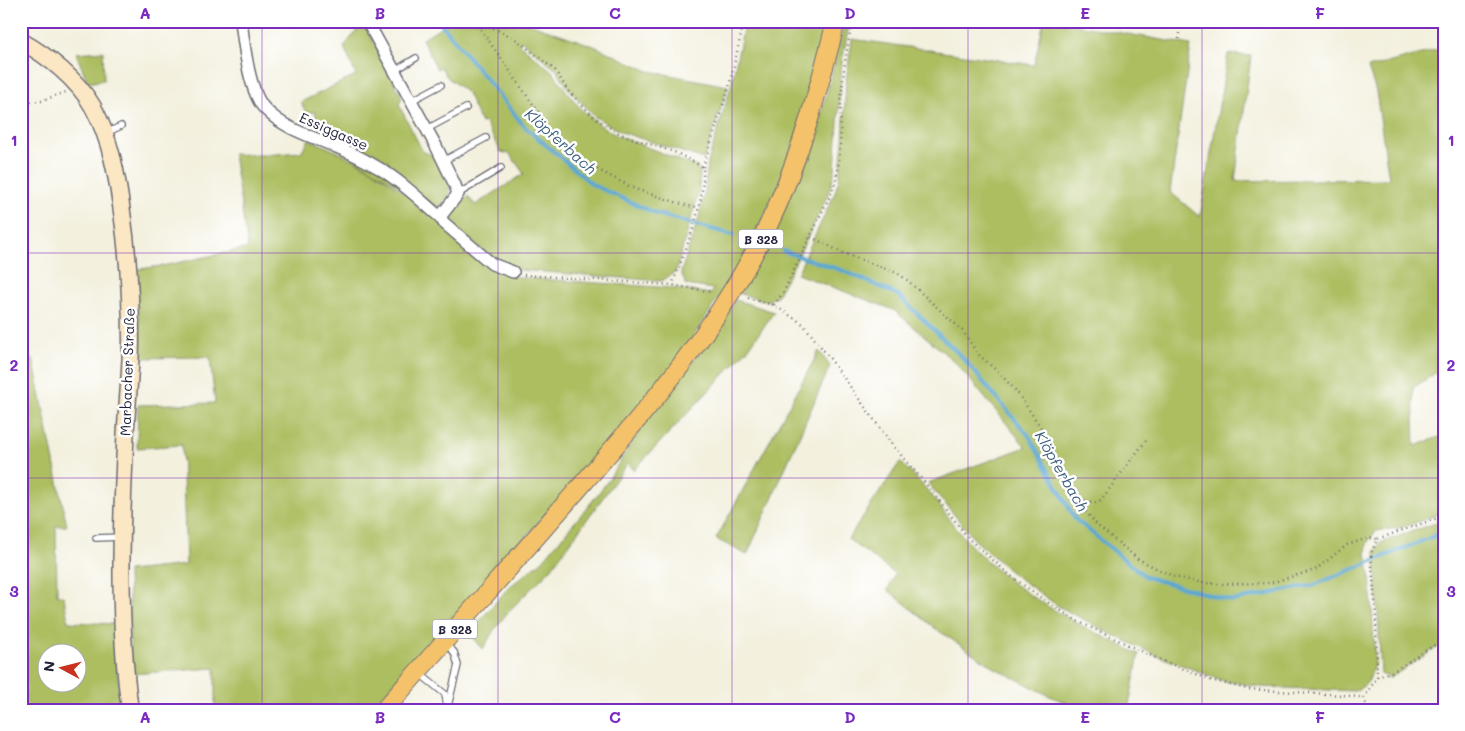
<svg xmlns="http://www.w3.org/2000/svg" width="1465" height="731" viewBox="0 0 1465 731" font-family="Mali,sans-serif">
<rect width="100%" height="100%" fill="#fff"/>
<filter id="ink" filterUnits="userSpaceOnUse"><feTurbulence type="fractalNoise" baseFrequency=".02" numOctaves="2"/><feDisplacementMap in="SourceGraphic" scale="10" xChannelSelector="R" yChannelSelector="G"/><feConvolveMatrix kernelMatrix="1 2 1 2 8 2 1 2 1" color-interpolation-filters="sRGB"/></filter>
<filter id="wash" filterUnits="userSpaceOnUse"><feTurbulence type="fractalNoise" baseFrequency=".0096" numOctaves="4" result="noise"/><feDisplacementMap in="SourceGraphic" scale="20" xChannelSelector="R" yChannelSelector="G"/><feGaussianBlur stdDeviation="1.12" result="paint"/><feColorMatrix in="noise" values="0 0 0 0 0 0 0 0 0 0 0 0 0 0 0 0 0 1.4 0 .05"/><feComposite in="paint" operator="in"/></filter>
<g filter="url(#wash)">
<rect width="100%" height="100%" fill="#f3f0de"/>
<!-- green -->
<path fill="#acbe61" stroke="#67704e" fill-rule="evenodd" d="M452,21H523L594,46L649,71L728,86L704,159L621,132L594,116L569,89L556,69L521,40L519,44L553,72L567,92L581,109L600,125L616,135L697,167L700,172L699,191L676,271L662,281L518,270L494,261L451,224L449,219L468,196L475,205L524,174L510,154L501,152L485,122L481,123L467,93L447,77L441,67L437,69L422,39L434,31Z
M745,21H829L812,87L783,177L741,263L678,360L573,483L371,710H215V668L131,674L128,571L186,565L182,445L137,448L138,405L215,403L210,357L140,358L139,320L134,270L167,265L248,248L233,154L264,155L301,152L309,139L336,151L371,169L397,187L510,275L524,278L672,288L711,294L713,289L686,285L681,272L699,217L705,191L708,162L731,86Z
M844,21H850L842,61L835,169L832,183L826,199L795,263L777,296L768,301L740,294C766,244 793,195 812,142C825,104 834,64 844,25Z
M1044,21H1053L1191,45L1170,192L1200,217L1228,54L1251,56L1235,181L1389,179L1376,91L1368,68L1444,48V367L1413,388L1415,446L1444,435V512L1404,527L1376,531L1367,543L1366,554L1370,573L1375,662L1369,680L1364,686L1354,691L1262,687L1224,681L1158,656L1111,634L1058,606L1012,573L975,540L928,483L1026,447L956,363L894,310L797,274L834,195L839,180L843,140L846,81L852,39L1034,65Z
M363,22L402,97L399,105L423,152L433,155C440,168 455,186 448,200L439,206H432L309,131L320,127L315,112L306,113L301,102L356,75L344,47Z
M103,51L104,80L88,83L76,53Z
M736,300L774,312L749,348L634,470L628,463L551,569L508,612L494,630L483,649L469,633L508,588L542,561L590,504L607,482L639,431L708,342Z
M819,351L830,366L747,555L716,539Z
M33,358L67,526H56L57,594L64,597L68,622L116,624L114,640L121,710H21V360ZM48,654H78V684H48Z
M900,462C909,471 919,480 927,490C941,506 952,525 967,541C1013,593 1077,624 1139,654L1128,710H1084L1050,696L995,668L936,629L888,590L895,574L848,539Z
M1444,520V643L1390,678L1381,674L1375,552L1380,543Z"/>
<g fill="none" stroke-linecap="round" stroke-linejoin="round">
<!-- stream -->
<path stroke="#5aa7d3" stroke-width="4" d="M439,21L525,127L593,185L657,214L733,235
M783,251L844,271L898,295L962,357L1029,436L1075,519L1146,577L1232,601L1314,585L1444,532"/>
</g>
</g>
<g filter="url(#ink)">
<g fill="none" stroke-linecap="round" stroke-linejoin="round">
<!-- lane casing -->
<g stroke="#6b6a74" stroke-width="8">
<path id="lane" d="M394,71L416,58
M411,101L441,85
M427,129L466,108
M106,133L121,126
M443,161L486,138
M458,194L501,168
M96,538L121,537
M445,644L454,652L458,665L447,710
M419,673L445,694L447,706"/>
</g>
<!-- street casing -->
<g stroke="#6b6a74" stroke-width="14">
<path id="street" d="M241,21C244,44 249,93 265,109C285,130 314,137 339,148C352,153 365,160 377,167C400,180 420,200 440,217
M367,21L436,146L455,185L458,194L440,217L444,223L492,264L513,272"/>
</g>
<!-- secondary casing -->
<g stroke="#6b6a74" stroke-width="19">
<path id="secondary" d="M21,41C48,56 78,80 93,107C111,140 117,176 122,212C128,254 131,297 131,340C131,375 126,411 125,446C121,533 118,623 130,710"/>
</g>
<!-- primary casing -->
<g stroke="#6b6a74" stroke-width="20">
<path id="primary" d="M384,710C447,638 510,567 573,495C646,411 717,330 767,228C799,162 818,92 836,21"/>
</g>
<!-- path -->
<path stroke="#6b6a74" stroke-width="2.5" stroke-dasharray="1 4" stroke-linecap="butt" d="M475,21L537,110L548,132L583,162L635,189L688,206L698,207
M480,21L517,40L555,70L568,91L595,118L620,134L677,153L703,167C706,203 685,251 672,285
M1179,39V21
M21,102L41,101L66,92
M703,167L729,87L744,21
M811,237L843,253L897,273L907,280L963,331L977,353L999,373L1016,391L1040,426L1050,446L1064,481L1071,493L1078,499L1094,503L1101,500L1147,439
M524,275L672,285L712,292
M748,298L774,305L803,324L828,356L893,446L926,484L970,540L1011,576L1044,600L1077,621L1156,658L1211,680L1247,689L1343,695L1364,698
M774,305L784,291L834,187C842,159 840,131 841,102C843,75 846,48 853,21
M1078,499L1080,505L1098,526L1138,559L1174,577L1203,583L1218,584L1270,583L1315,570L1347,545L1368,538L1377,539
M1377,677L1394,671L1444,639
M1364,698L1377,677L1376,615L1371,554L1377,539L1444,516
M1364,698L1368,710"/>
<!-- lane -->
<use href="#lane" stroke="#fff" stroke-width="5.5"/>
<!-- street -->
<use href="#street" stroke="#fff" stroke-width="11"/>
<!-- secondary -->
<use href="#secondary" stroke="#fbe7c3" stroke-width="16"/>
<!-- primary -->
<use href="#primary" stroke="#f4c26a" stroke-width="18"/>
</g>
</g>
<!-- grid -->
<path fill="none" stroke="#7b2cbf" stroke-width="1" stroke-opacity="0.55" d="M262,21V710M498,21V710M732,21V710M968,21V710M1202,21V710M21,253H1444M21,478H1444"/>
<g text-anchor="middle" dominant-baseline="central" stroke-width="5" stroke-linejoin="round" paint-order="stroke">
<!-- shield labels -->
<g fill="#fff" stroke="#646476" stroke-width="1">
<rect x="738.5" y="229.5" width="45" height="19" rx="4"/>
<rect x="432.5" y="619.5" width="45" height="19" rx="4"/>
</g>
<g font-size="12" font-weight="bold" fill="#22223b">
<text x="761" y="239">B 328</text>
<text x="455" y="629">B 328</text>
</g>
<!-- street labels -->
<g font-size="14" fill="#22223b" stroke="#fff">
<text transform="translate(334 131) rotate(24)">Essiggasse</text>
<text transform="translate(127 372) rotate(-88)">Marbacher Straße</text>
</g>
<!-- water labels -->
<g font-size="15" font-style="italic" fill="#3b5e7f" stroke="#fff">
<text transform="translate(561 141) rotate(42)">Klöpferbach</text>
<text transform="translate(1062 471) rotate(60)">Klöpferbach</text>
</g>
</g>
<!-- margin -->
<rect width="1465" height="731" fill="none" stroke="#fff" stroke-width="55"/>
<!-- north arrow -->
<g transform="translate(62 668) rotate(277)"><circle r="24" fill="#ffffff" stroke="#a7a7b1"/>
<path d="M0-4L9 19L0 12L-9 19Z" fill="#c8321e"/>
<text y="-8" font-size="14" font-weight="bold" text-anchor="middle" fill="#22223b">N</text>
</g>
<rect x="28" y="28" width="1410" height="676" fill="none" stroke="#7b2cbf" stroke-width="2"/>
<g font-size="16" text-anchor="middle" font-weight="bold" fill="#7b2cbf">
<text x="145" y="19">A</text>
<text x="380" y="19">B</text>
<text x="615" y="19">C</text>
<text x="850" y="19">D</text>
<text x="1085" y="19">E</text>
<text x="1320" y="19">F</text>
<text x="14" y="146">1</text>
<text x="1451" y="146">1</text>
<text x="14" y="371">2</text>
<text x="1451" y="371">2</text>
<text x="14" y="597">3</text>
<text x="1451" y="597">3</text>
<text x="145" y="723">A</text>
<text x="380" y="723">B</text>
<text x="615" y="723">C</text>
<text x="850" y="723">D</text>
<text x="1085" y="723">E</text>
<text x="1320" y="723">F</text>
</g>
</svg>
